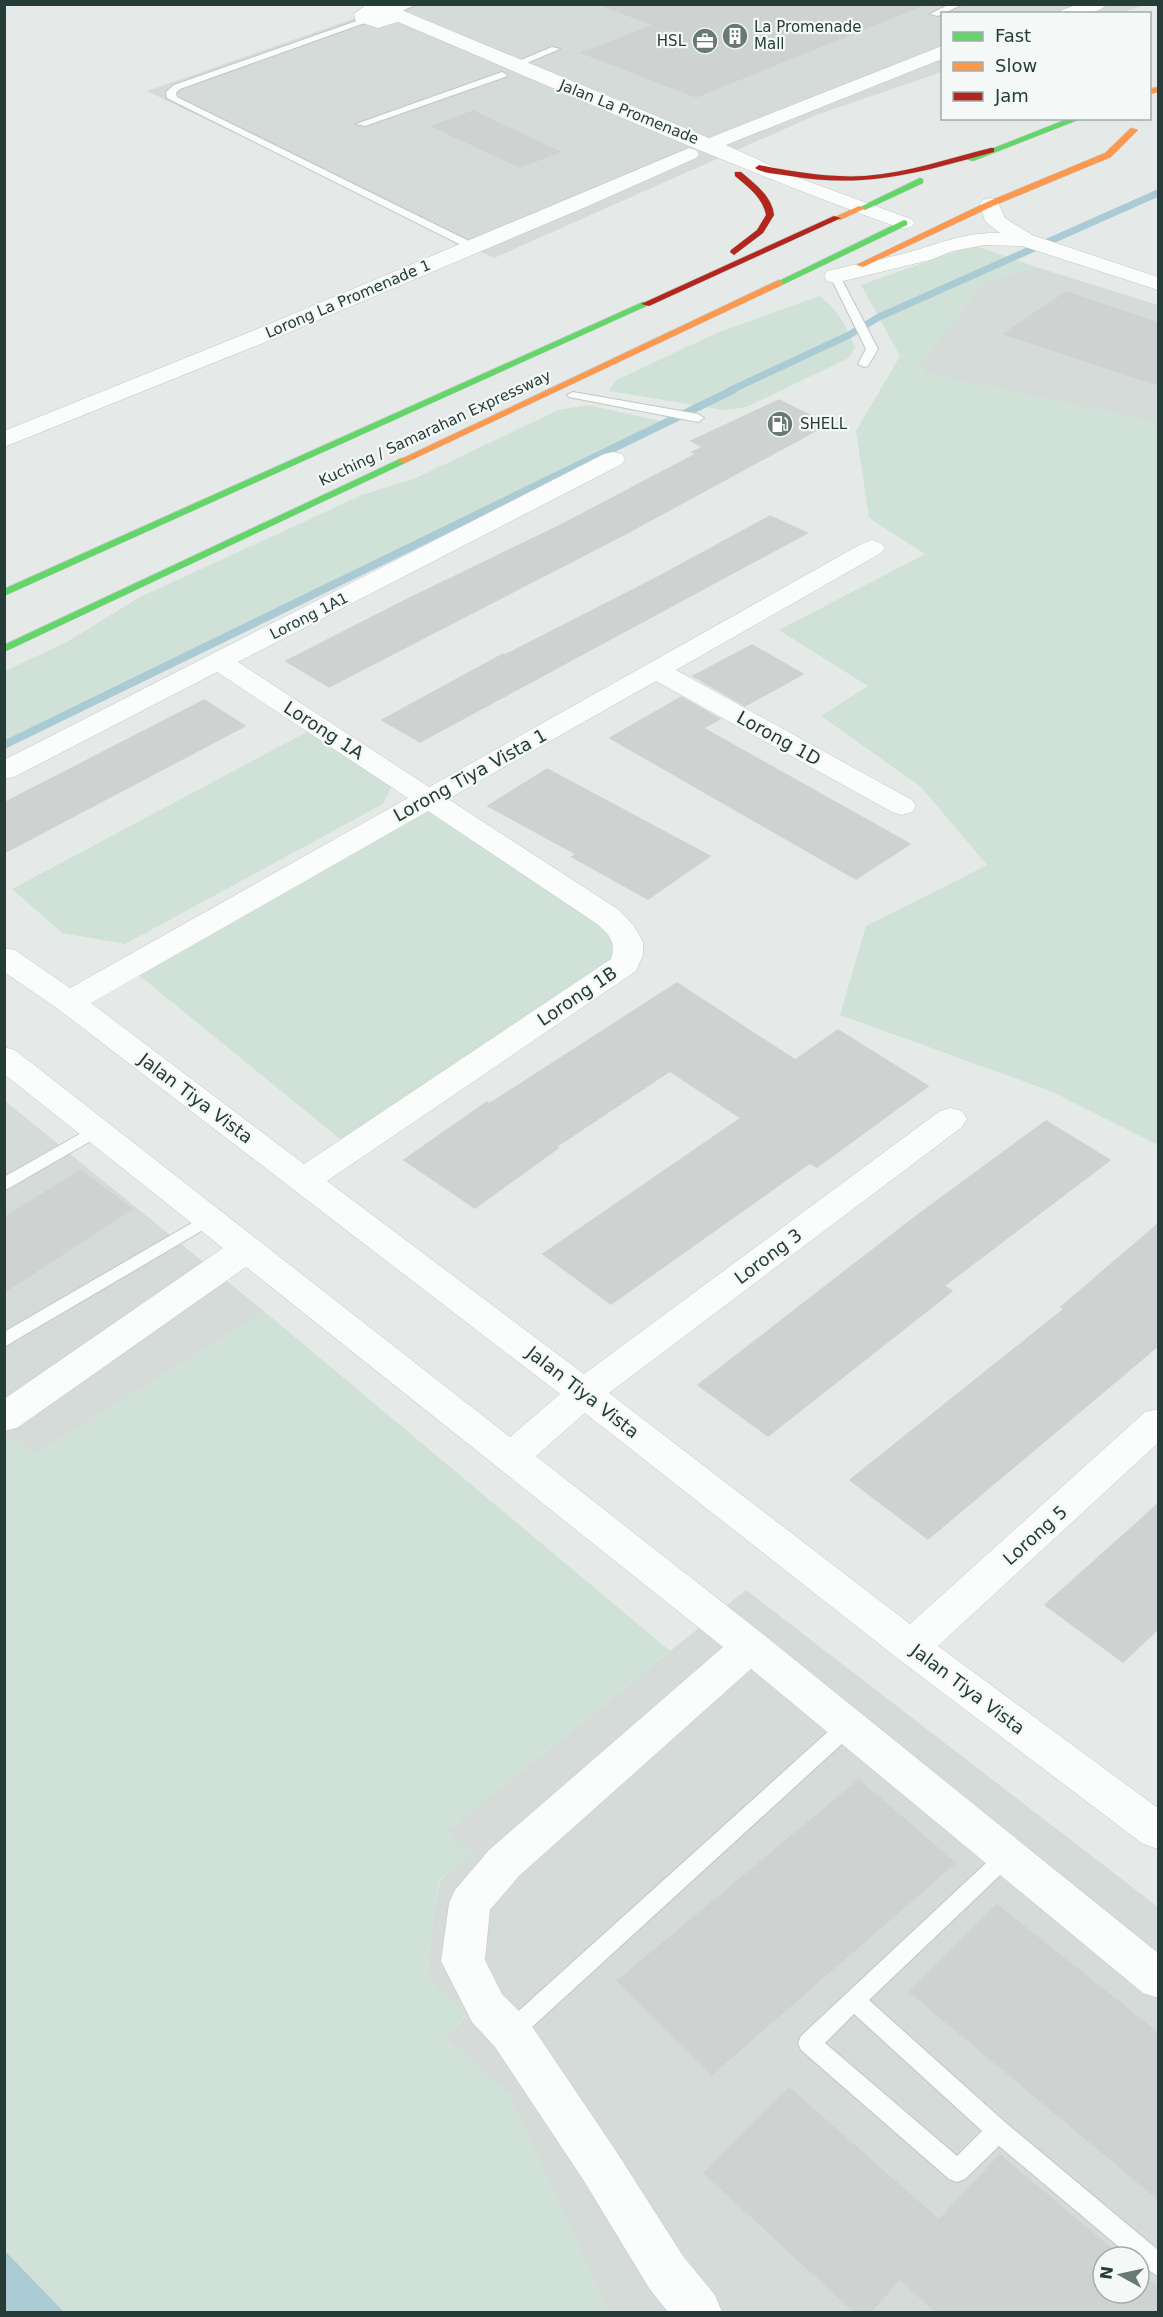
<svg xmlns="http://www.w3.org/2000/svg" width="1163" height="2317" viewBox="0 0 1163 2317" font-family="'DejaVu Sans',sans-serif">
<rect width="100%" height="100%" fill="#e5eae8"/>
<!-- built -->
<path fill="#d4dbd8" fill-rule="evenodd" d="M393,5H1144L1118,14H942V72L816,115L494,258L147,91Z
M1036,267L1158,305V423L923,373L919,363L986,281Z
M5,1101L265,1312L34,1455L16,1439L5,1446Z
M746,1590L1158,1907V2312H608L509,2095L445,2038L466,2016L427,1977L434,1909L441,1879L472,1855L447,1831ZM1103,2257H1139V2293H1103Z"/>
<!-- green -->
<path fill="#d0e2d7" d="M973,245L1036,267L986,281L919,363L923,373L1158,423V1145L1053,1092L840,1015L866,926L987,865L921,787L821,716L868,686L779,630L925,554L869,518L856,431L900,356L861,285Z
M819,296C839,310 845,325 855,347L849,358L746,407L724,410L609,391L616,380L717,333Z
M588,405L665,422L5,745V671L67,642L138,598L362,495L416,478L558,410Z
M318,726L396,778L383,804L125,944L62,933L12,889Z
M428,798L630,948L351,1148L129,967Z
M265,1312L670,1651L447,1831L473,1855L440,1879L434,1909L427,1977L466,2015L445,2038L509,2095L608,2312H64L5,2251V1446L16,1439L34,1455Z"/>
<!-- water -->
<path fill="#aacad4" d="M4,2251H5L64,2312H5Z"/>
<g fill="none" stroke-linecap="round" stroke-linejoin="round">
<!-- stream-far1 -->
<path stroke="#aacad4" stroke-width="7" d="M729,391L849,335L879,317L1158,193"/>
<!-- stream -->
<path stroke="#aacad4" stroke-width="8" d="M4,745L733,390"/>
</g>
<!-- building -->
<path fill="#ced3d1" stroke="#ced3d1" stroke-width="1.5" d="M607,4H921V6L696,97L582,53L654,25L606,7Z
M473,111L560,152L519,167L432,126Z
M1066,292L1158,323V385L1004,334Z
M779,400L828,424L627,533L329,687L286,661L406,600L561,525L696,454L692,452L703,447L691,441Z
M770,516L807,533L420,742L382,720L503,654L505,655L660,576Z
M752,645L803,674L745,706L693,676Z
M681,697L720,719L703,728L910,844L856,879L610,738Z
M204,700L245,726L4,853V803Z
M547,769L650,824L710,856L648,899L572,857L576,854L488,806Z
M677,983L795,1060L838,1030L928,1086L817,1167L810,1163L611,1304L543,1254L741,1118L670,1071L556,1147L558,1148L475,1208L404,1160L487,1102L489,1104Z
M1046,1121L1110,1160L944,1286L952,1291L768,1436L698,1385L915,1217Z
M81,1170L132,1209L4,1292V1218Z
M1158,1224V1346L928,1539L850,1480L1064,1309L1061,1307Z
M1158,1504V1629L1123,1662L1045,1605Z
M859,1780L955,1863L712,2074L617,1981Z
M997,1905L1158,2033V2199L910,1992Z
M789,2088L939,2220L1000,2155L1121,2257H1103V2293H1139V2272L1158,2288V2313H937L900,2279L869,2313H856L704,2173Z"/>
<g fill="none" stroke-linecap="round" stroke-linejoin="round">
<!-- lane casing -->
<g stroke="#c2c7c5" stroke-width="2">
<path id="lane" d="M404,4H418L394,14L389,11Z
M950,4H963L938,16L930,14Z
M365,18L373,20L180,89L176,93L177,97L477,245V249H469L167,98L166,92L174,85Z
M552,47L560,49L517,67L509,65Z
M502,72L507,75L505,77L365,126L356,124Z
M835,273L840,276L878,349L868,366L864,367L858,364L866,349L830,276Z
M573,392L698,414L704,418L698,422L569,397L567,395Z
M97,1124L103,1126L105,1130L103,1134L4,1191V1177Z
M209,1213L215,1215L217,1219L215,1223L4,1347V1332Z
M849,1717L856,1719L859,1725L856,1731L519,2039L511,2042L503,2039L500,2032L503,2025L842,1719Z
M1008,1846L1015,1849L1018,1855L1015,1861L869,2000L1006,2123L1158,2250V2276L1139,2264V2257H1131L999,2146L965,2179L957,2182L949,2179L801,2050L798,2043L801,2036L1001,1849ZM854,2014L982,2131L957,2156L825,2043Z"/>
</g>
<!-- street casing -->
<g stroke="#c2c7c5" stroke-width="1">
<path id="street" d="M367,4C379,4 397,1 404,11L709,138L942,46V59L726,145L796,177L911,219L915,223L911,227L904,229L897,227C728,166 564,92 398,22L378,28L356,21L354,14Z
M1079,4H1107C1096,16 1075,14 1060,14L1062,10Z
M689,148L696,150L699,154L696,158L588,206L283,335L4,447V431L267,325Z
M990,198L997,200L1005,218L1032,235L1158,277V290L1022,246L984,245L953,251L930,260L835,283L827,281L824,276L827,271C856,264 885,259 913,251C944,242 966,232 1000,233L985,221L980,204L983,200Z
M613,452L622,454L625,459L622,464L238,662L429,787L863,543L872,540L881,543L885,548L881,553L676,670L912,800L916,806L912,812L902,815L892,812L656,681L448,799L619,910L634,926L643,942V955L636,971L327,1181L584,1374L940,1111L951,1108L962,1111L967,1119L962,1127L609,1393L910,1624L1145,1412L1158,1409V1443L938,1646L1158,1808V1849L1143,1844L897,1658L585,1413L536,1456L764,1635L1158,1953V1998L1143,1993L751,1669L519,1876L490,1910L485,1960L502,1994L527,2019L616,2151L683,2256L715,2295L722,2312H668L649,2288L584,2181L495,2047L472,2022L441,1961L449,1903L455,1890L489,1850L723,1647L246,1267L17,1428L4,1431V1399L223,1248L4,1074V1047L15,1050L510,1437L560,1394L58,1009L4,972V948L15,950L70,988L408,798L217,672L14,777L4,779V760L604,454ZM428,811L597,924C610,935 616,942 611,959L304,1164L91,1003Z"/>
</g>
<!-- fast casing -->
<g stroke="#bdc6c4" stroke-width="1">
<path id="fast" d="M1070,118H1083L973,161L966,159Z
M920,178L923,179V183L865,210L858,208Z
M904,220L907,221V225L782,285L775,283Z
M643,302L651,304L4,596V589Z
M402,458L405,459V463L4,652V645Z"/>
</g>
<!-- slow casing -->
<g stroke="#bdc6c4" stroke-width="1">
<path id="slow" d="M1158,87V92L1150,94V89Z
M1131,128L1138,130L1111,157L993,206L863,267L856,265L987,202L1105,153Z
M859,206L866,208L840,220L833,218Z
M779,280L783,283L782,285L405,463L397,461Z"/>
</g>
<!-- jam casing -->
<g stroke="#bdc6c4" stroke-width="1">
<path id="jam" d="M991,148H994V152C921,172 867,189 790,176C779,174 764,174 755,168L759,165C794,172 829,178 865,176C908,173 949,158 991,148Z
M735,172H741C755,184 772,196 774,215L763,233L734,255L730,252L731,250L757,230L766,215C763,198 748,187 735,176Z
M834,216L841,218L649,306L641,304Z"/>
</g>
<!-- lane -->
<use href="#lane" fill="#fbfcfc" fill-rule="evenodd"/>
<!-- street -->
<use href="#street" fill="#fbfcfc" fill-rule="evenodd"/>
<!-- fast -->
<use href="#fast" fill="#63d668" fill-rule="evenodd"/>
<!-- slow -->
<use href="#slow" fill="#ff974d" fill-rule="evenodd"/>
<!-- jam -->
<use href="#jam" fill="#b3261e" fill-rule="evenodd"/>
</g>
<!-- icons -->
<defs>
<g id="building-disc" transform="scale(1.35)"><circle r="9.5" fill="#687976" stroke="#f4f9f7"/><path d="M-4-6H4V6H1V3H-1V6H-4ZM-2.5-4.3h1.7v1.8h-1.7ZM.8-4.3h1.7v1.8H.8ZM-2.5-1h1.7V.8h-1.7ZM.8-1h1.7V.8H.8Z" fill="#fff"/></g>
<g id="office-disc" transform="scale(1.35)"><circle r="9.5" fill="#687976" stroke="#f4f9f7"/><path d="M-6-3h4V-5.5h4V-3h4V5H-6ZM-1-4.5V-3h2v-1.5ZM-6 0V1H6V0Z" fill="#fff"/></g>
<g id="fuel-disc" transform="scale(1.35)"><circle r="9.5" fill="#687976" stroke="#f4f9f7"/><path d="M-5.5-6h7V0h2V4h1.3V-2.5L3-4.5l.8-.8L6-3V5H2.5V1h-1V6h-7ZM-4.2-4.7v3.2H.2V-4.7Z" fill="#fff"/></g>
</defs>
<g fill-rule="evenodd">
<use href="#building-disc" x="735" y="36"/>
<use href="#office-disc" x="705" y="41"/>
<use href="#fuel-disc" x="780" y="424"/>
</g>
<g text-anchor="middle" dominant-baseline="central" stroke-width="4.5" stroke-linejoin="round" paint-order="stroke">
<!-- far-poi labels -->
<g font-size="15" fill="#253c38" stroke="#f4f9f7" text-anchor="start">
<text x="754" y="27">La Promenade<tspan x="754" dy="17">Mall</tspan></text>
<text x="686" y="41" text-anchor="end">HSL</text>
<text x="800" y="424">SHELL</text>
</g>
<!-- far-street labels -->
<g font-size="15" fill="#253c38" stroke="#f4f9f7">
<text transform="translate(629 112) rotate(22)">Jalan La Promenade</text>
<text transform="translate(348 299) rotate(-23)">Lorong La Promenade 1</text>
<text transform="translate(435 428) rotate(-25)">Kuching / Samarahan Expressway</text>
<text transform="translate(309 616) rotate(-27)">Lorong 1A1</text>
</g>
<!-- street labels -->
<g font-size="18" fill="#253c38" stroke="#f4f9f7">
<text transform="translate(324 730) rotate(33)">Lorong 1A</text>
<text transform="translate(779 738) rotate(29)">Lorong 1D</text>
<text transform="translate(470 775) rotate(-29)">Lorong Tiya Vista 1</text>
<text transform="translate(577 996) rotate(-34)">Lorong 1B</text>
<text transform="translate(196 1098) rotate(37)">Jalan Tiya Vista</text>
<text transform="translate(768 1256) rotate(-37)">Lorong 3</text>
<text transform="translate(583 1392) rotate(38)">Jalan Tiya Vista</text>
<text transform="translate(1035 1535) rotate(-42)">Lorong 5</text>
<text transform="translate(968 1689) rotate(37)">Jalan Tiya Vista</text>
</g>
</g>
<!-- border -->
<rect width="1163" height="2317" fill="none" stroke="#253c38" stroke-width="12"/>
<!-- legend -->
<rect x="941" y="12" width="210" height="108" fill="#f4f9f7" stroke="#a1adab" stroke-width="1.5"/>
<rect x="953" y="32" width="30" height="9" fill="#63d668" stroke="#a1adab" stroke-width="1.5"/>
<text x="995" y="42" font-size="18" fill="#253c38">Fast</text>
<rect x="953" y="62" width="30" height="9" fill="#ff974d" stroke="#a1adab" stroke-width="1.5"/>
<text x="995" y="72" font-size="18" fill="#253c38">Slow</text>
<rect x="953" y="92" width="30" height="9" fill="#b3261e" stroke="#a1adab" stroke-width="1.5"/>
<text x="995" y="102" font-size="18" fill="#253c38">Jam</text>
<!-- north arrow -->
<g transform="translate(1121 2275) rotate(278)"><circle r="28" fill="#f4f9f7" stroke="#a1adab" stroke-width="1.5"/>
<path d="M0-4.5L10 22L0 15L-10 22Z" fill="#687976"/>
<text y="-9" font-size="16" font-weight="bold" text-anchor="middle" fill="#253c38">N</text>
</g>
</svg>
